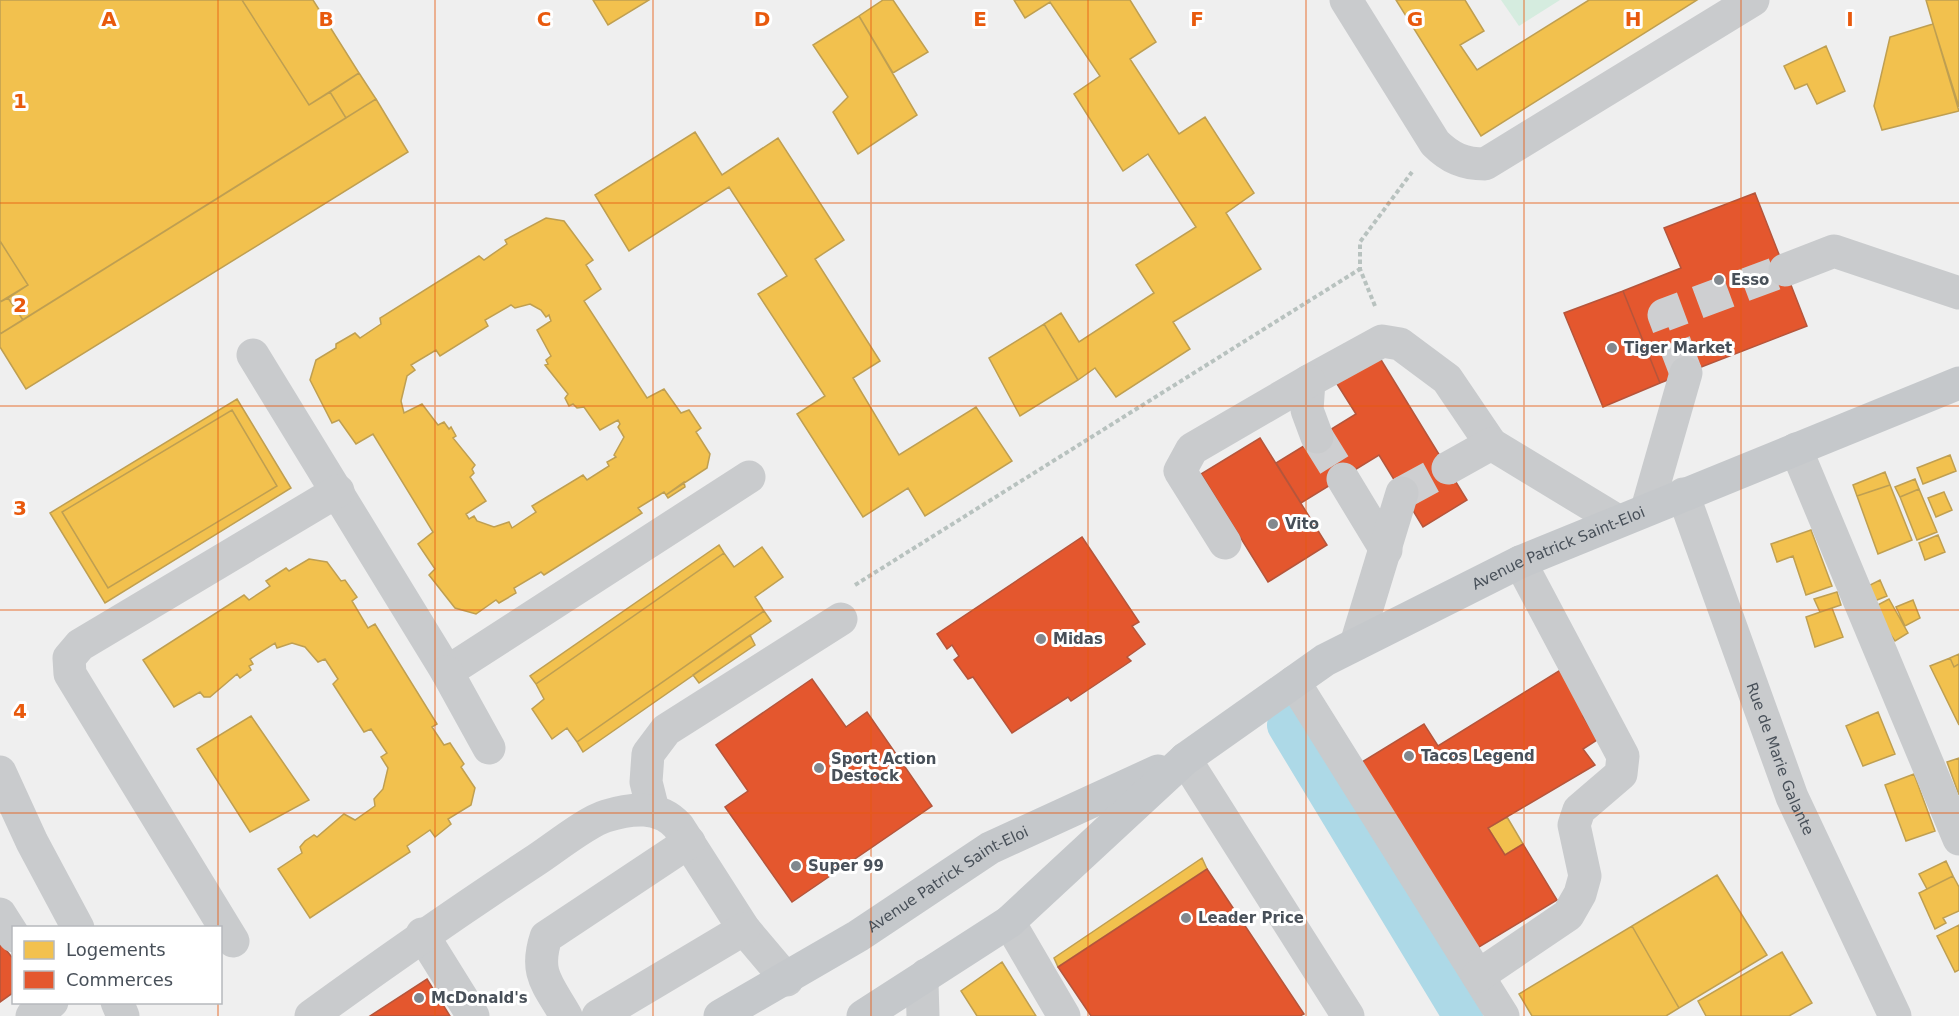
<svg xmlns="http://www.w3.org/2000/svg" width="1959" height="1016" viewBox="0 0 1959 1016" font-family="'DejaVu Sans',sans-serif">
<rect width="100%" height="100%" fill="#efefef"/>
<!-- green -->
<path fill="#d5ecdf" d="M1501,0H1560L1519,26Z"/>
<!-- homes -->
<path fill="#f2c14e" stroke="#bf9f51" stroke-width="1.5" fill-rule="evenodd" d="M0,0H242L309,105L330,92L346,118L23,320L8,298L28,285L0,241Z
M242,0H313L359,73L309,105Z
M593,0H649L608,25Z
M883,0H893L928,52L893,73L859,16Z
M1014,0H1130L1156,42L1130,59L1179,134L1205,117L1254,193L1226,213L1261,269L1173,322L1190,349L1116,397L1095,368L1078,380L1044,324L1061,313L1079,342L1154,293L1136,265L1196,227L1148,154L1123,171L1074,94L1100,76L1050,2L1025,18Z
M1396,0H1465L1484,31L1460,45L1477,70L1589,0H1697L1481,136Z
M1926,0H1959V107L1933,24Z
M859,16L917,115L858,154L833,112L848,97L813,45Z
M1933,24L1959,111L1882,130L1874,106L1890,37Z
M1826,46L1845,91L1817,104L1807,84L1795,89L1784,66Z
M359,73L376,99L346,118L330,92Z
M376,99L408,152L26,389L0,347V334Z
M695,132L722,175L778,138L844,240L815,259L880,361L853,378L899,455L976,407L1012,461L925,516L908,488L863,517L797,414L825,396L758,294L787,276L729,187L629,251L595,195Z
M546,218L564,221L593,260L586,265L601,289L584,301L647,398L664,389L681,413L689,410L701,428L696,432L710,454L707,468L666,495L664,492L638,508L642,513L544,575L541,572L514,588L516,593L499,603L496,600L476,614L455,608L429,575L435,569L418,544L433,532L373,434L356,444L339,420L332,423L310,380L316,360L336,348V344L355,333L360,338L381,324L380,318L479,256L484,260L507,244L505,240ZM530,304L541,310L546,317L549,315L551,321L537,330L551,356L546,360L548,364L545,365L568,394L565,398L569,406L573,404L577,408L584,407L600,430L618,420L620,424L618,427L624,437L614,455L616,457L607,462L609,466L587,480L583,475L532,506L536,512L512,528L509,522L494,527L477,521L474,516L469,519L466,514L486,501L470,477L474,473L472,469L475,465L453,438L456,436L451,427L449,429L444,422L438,425L422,404L404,413L401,401L407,376L415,370L411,365L436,350L440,356L488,326L485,320L511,305L515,308Z
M0,241L28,285L0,302Z
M8,298L23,320L0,334V302Z
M1044,324L1078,380L1020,416L989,358Z
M237,399L291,488L105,603L50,513ZM232,410L277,486L108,588L62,512Z
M232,410L277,486L108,588L62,512Z
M1950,455L1956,471L1923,484L1917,468Z
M1885,472L1890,485L1857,496L1853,485Z
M1915,479L1919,489L1900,497L1895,487Z
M684,482L685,487L668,498L666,495Z
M1890,485L1912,540L1878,554L1857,496Z
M1919,489L1937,532L1917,540L1900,497Z
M1944,492L1952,510L1936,517L1928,498Z
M1811,530L1832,586L1806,595L1793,556L1777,562L1771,544Z
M1938,535L1945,552L1925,560L1919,543Z
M719,545L724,553L536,684L530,676Z
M762,547L783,577L755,597L764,611L577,742L567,728L552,739L532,709L544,699L536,684L724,553L734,567Z
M309,559L327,562L341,581L345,580L357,597L352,601L368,628L375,624L437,724L432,727L444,745L450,743L464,764L461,767L475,788L471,805L448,819L451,824L435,837L430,830L407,846L410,852L310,918L278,869L302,853L300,847L305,841L314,835L317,837L344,814L355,820L375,806L374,799L383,789L388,768L381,757L387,753L371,729L364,732L333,684L338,679L325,659L318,662L305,647L292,643L277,648L275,643L250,659L253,664L249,666L251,670L240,678L237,674L210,697H204L200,692L174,707L143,660L244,595L249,600L270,586L266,581L286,568L289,571Z
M1880,580L1887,596L1872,602L1866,587Z
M1837,592L1841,605L1820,612L1814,599Z
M1889,599L1908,633L1895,641L1872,608Z
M1913,600L1920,618L1905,626L1896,607Z
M1832,608L1843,637L1815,647L1806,617Z
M764,611L771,621L583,752L577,742Z
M750,635L755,645L699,683L693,675Z
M1959,654V664L1954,667L1950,658Z
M1950,658L1954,667L1959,664V725L1930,666Z
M1878,712L1895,754L1863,766L1846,726Z
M251,716L309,800L250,832L197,749Z
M1959,758V795L1947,762Z
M1914,774L1935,831L1906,841L1885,785Z
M1507,817L1523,844L1505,855L1488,828Z
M1202,858L1207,869L1058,967L1054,958Z
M1946,861L1953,876L1927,889L1919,874Z
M1717,875L1767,955L1679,1008L1632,926Z
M1953,876L1959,887V911L1943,918L1946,923L1935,929L1919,893Z
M1959,925V970L1955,972L1937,936Z
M1632,926L1679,1008L1666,1016H1532L1519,994Z
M1782,952L1812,1003L1789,1016H1706L1698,1001Z
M1002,962L1036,1016H977L961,991Z"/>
<!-- shops -->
<path fill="#e4572e" stroke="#b5553b" stroke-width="1.5" d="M1755,193L1807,326L1660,383L1623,291L1681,268L1664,228Z
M1623,291L1660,383L1603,407L1564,313Z
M1375,350L1467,500L1423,527L1379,455L1301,503L1276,463L1356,414L1332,376Z
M1260,438L1327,545L1268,582L1201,474Z
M1082,537L1139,622L1132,626L1145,644L1127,657L1131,661L1071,701L1068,697L1012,733L973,677L968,679L954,660L959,656L952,645L947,649L937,634Z
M1562,669L1588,713L1583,716L1597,740L1583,749L1595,765L1488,828L1505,855L1523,844L1557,900L1474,950L1362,762L1424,724L1438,746Z
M812,679L846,727L867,712L932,806L792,902L725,807L748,791L716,745Z
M1207,869L1304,1014L1300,1016H1091L1058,967Z
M0,942L14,960V992L0,1002Z
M427,979L450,1016H370Z"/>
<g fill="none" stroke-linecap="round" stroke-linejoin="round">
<!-- canal -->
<path stroke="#add9e7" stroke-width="40" d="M1287,725L1463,1016"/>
<!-- minor-tunnel -->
<path stroke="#cecfd1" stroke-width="33" stroke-dasharray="33 16" stroke-linecap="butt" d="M1686,373L1664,315L1785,270
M1317,437L1343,479
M1402,493L1448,468"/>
<!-- path -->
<path stroke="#b8c2bf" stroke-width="4" stroke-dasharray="4.5 3" stroke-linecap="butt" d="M1375,306L1360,269V242L1412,172
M855,585L1360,269"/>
<!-- minor -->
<g stroke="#c9cbcd" stroke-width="33">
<path d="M1346,0L1435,143C1450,158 1464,164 1485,164L1753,0"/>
<path d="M1785,270L1834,251L1959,293"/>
<path d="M253,355L447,672L749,477"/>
<path d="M1317,437L1307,410L1309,381L1382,341L1400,344L1447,379L1491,444"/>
<path d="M1796,449L1959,839"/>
<path d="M1448,468L1491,444L1618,521"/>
<path d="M1343,479L1386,550"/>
<path id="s1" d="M1683,494L1792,797L1895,1016"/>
<path d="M1647,509L1686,373"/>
<path d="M1225,543L1180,471L1192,449L1309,381"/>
<path d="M1356,644L1402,493"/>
<path d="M447,672L489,748"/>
<path d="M1294,682L1503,1016"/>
<path d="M1185,759L1348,1016"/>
<path d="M0,772L32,842L78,928"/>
<path d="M653,810L646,782L648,754L666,730L841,619"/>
<path d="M0,914L14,936"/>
<path d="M1009,922L1064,1016"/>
<path d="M422,934L473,1016"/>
<path d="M233,941L70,674L69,658L80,645L338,491"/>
<path d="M1478,976L1568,915L1580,894L1585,876L1574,825L1579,810L1621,774L1623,756L1520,562"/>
<path d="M117,1002L123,1016"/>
<path d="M32,1016L52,1002"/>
<path d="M311,1016C384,963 457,912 533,862C552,850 586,822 606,816C632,808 659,805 678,826L744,929L787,980"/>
<path d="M566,1016C548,984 534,974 546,937L689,842"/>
<path d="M598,1016L744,929"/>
<path d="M923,1016L922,983L926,975"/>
</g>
<!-- major -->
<g stroke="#c5c8cb" stroke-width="33">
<path id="s2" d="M720,1016L858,936L990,848L1158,771"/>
<path id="s3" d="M863,1016L1009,922L1185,759L1325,660L1520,562L1959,383"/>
</g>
</g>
<!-- grid -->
<path fill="none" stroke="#e8590c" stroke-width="1.5" stroke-opacity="0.55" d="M218,0V928M435,0V1016M653,0V1016M871,0V1016M1088,0V1016M1306,0V1016M1524,0V1016M1741,0V1016M0,203H1959M0,406H1959M0,610H1959M0,813H1959M218,1002V1016"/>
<!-- markers -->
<g fill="#82888e" stroke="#fff" stroke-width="2">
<circle cx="1719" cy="280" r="6"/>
<circle cx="1612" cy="348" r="6"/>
<circle cx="1273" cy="524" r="6"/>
<circle cx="1041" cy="639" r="6"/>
<circle cx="1409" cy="756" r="6"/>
<circle cx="819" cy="768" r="6"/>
<circle cx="796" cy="866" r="6"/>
<circle cx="1186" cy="918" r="6"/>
<circle cx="419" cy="998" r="6"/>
</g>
<g text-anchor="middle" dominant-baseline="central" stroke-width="6" stroke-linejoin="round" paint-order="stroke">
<!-- poi labels -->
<g font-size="15" font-weight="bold" fill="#485059" stroke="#fff" text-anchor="start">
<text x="1731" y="280">Esso</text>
<text x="1624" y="348">Tiger Market</text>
<text x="1285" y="524">Vito</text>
<text x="1053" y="639">Midas</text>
<text x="1421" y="756">Tacos Legend</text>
<text x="831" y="759">Sport Action<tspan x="831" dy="17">Destock</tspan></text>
<text x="808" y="866">Super 99</text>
<text x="1198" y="918">Leader Price</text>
<text x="431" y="998">McDonald's</text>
</g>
<!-- street labels -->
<g font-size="15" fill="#485059" stroke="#fff">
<text stroke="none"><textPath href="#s3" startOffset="844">Avenue Patrick Saint-Eloi</textPath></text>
<text stroke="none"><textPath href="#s1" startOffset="282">Rue de Marie Galante</textPath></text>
<text stroke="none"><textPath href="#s2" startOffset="266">Avenue Patrick Saint-Eloi</textPath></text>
</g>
</g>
<g font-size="20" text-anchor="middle" font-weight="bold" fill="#e8590c" stroke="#fff" stroke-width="6" stroke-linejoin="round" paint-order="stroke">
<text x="109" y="26">A</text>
<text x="326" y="26">B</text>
<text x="544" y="26">C</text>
<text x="762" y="26">D</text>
<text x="980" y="26">E</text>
<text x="1197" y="26">F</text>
<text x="1415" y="26">G</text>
<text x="1633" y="26">H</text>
<text x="1850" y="26">I</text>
<text x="20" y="108">1</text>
<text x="20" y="312">2</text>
<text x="20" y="515">3</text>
<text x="20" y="718">4</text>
</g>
<!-- legend -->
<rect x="12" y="926" width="210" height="78" fill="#ffffff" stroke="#b6b9bd" stroke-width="1.5"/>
<rect x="24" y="941" width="30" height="18" fill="#f2c14e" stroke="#b6b9bd" stroke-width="1.5"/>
<text x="66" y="956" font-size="18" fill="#485059">Logements</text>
<rect x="24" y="971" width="30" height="18" fill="#e4572e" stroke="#b6b9bd" stroke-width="1.5"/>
<text x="66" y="986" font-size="18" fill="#485059">Commerces</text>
</svg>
